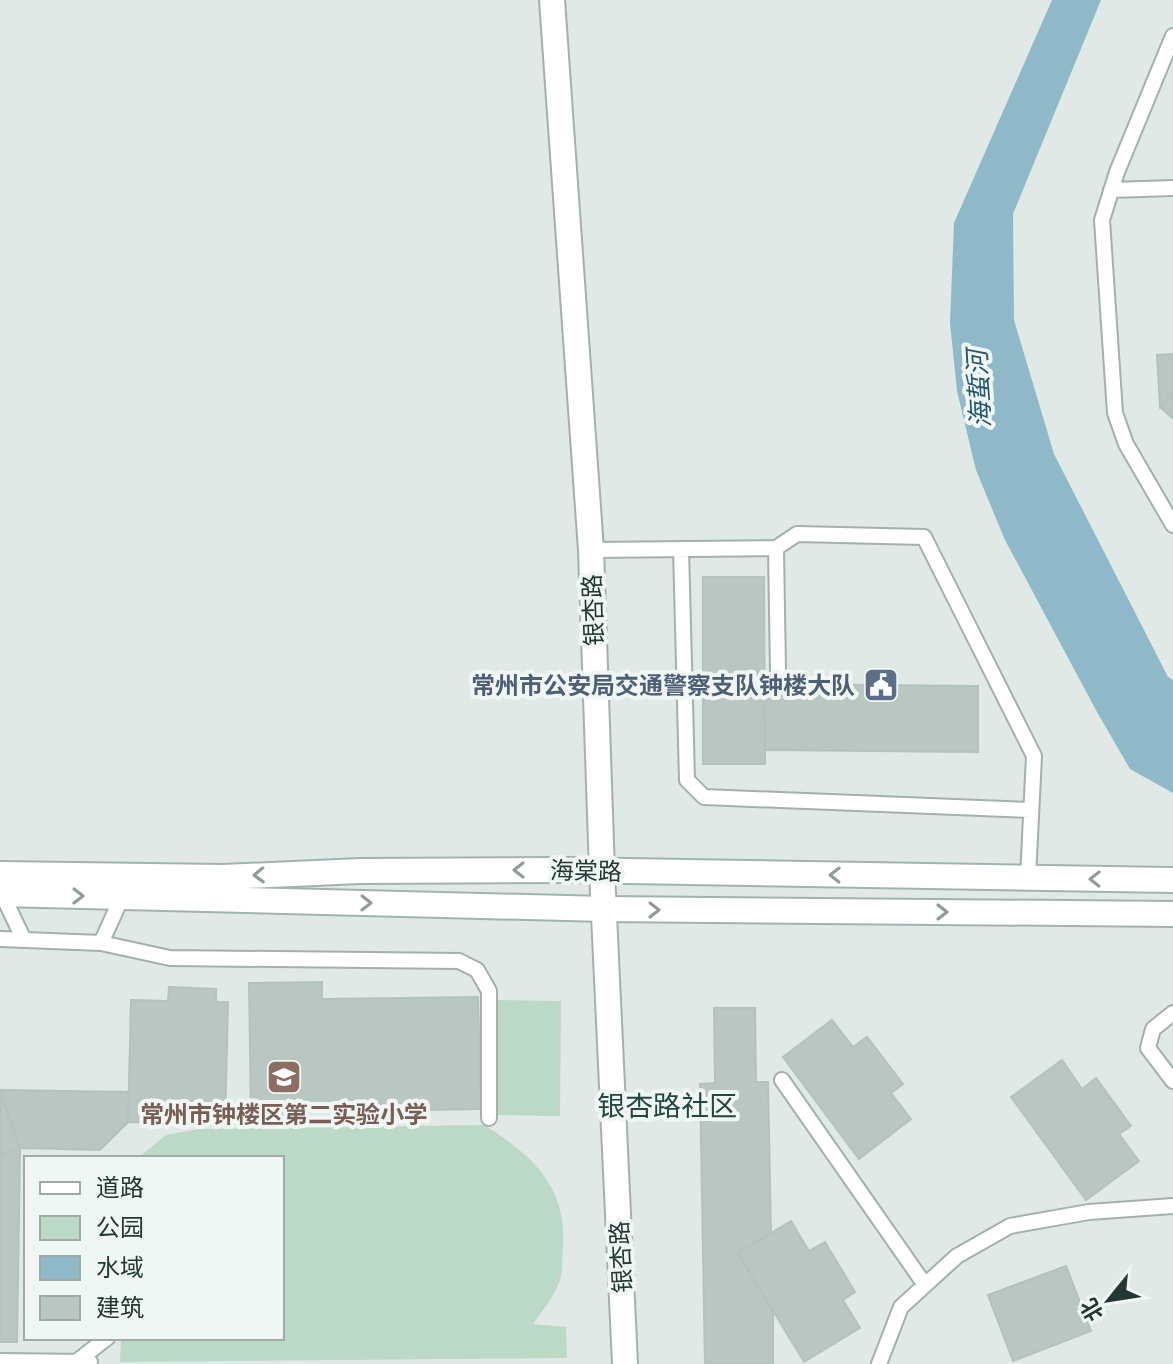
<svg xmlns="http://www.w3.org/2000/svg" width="1173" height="1364" viewBox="0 0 1173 1364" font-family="Jost,'Noto Sans SC',sans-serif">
<rect width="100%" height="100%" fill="#e0e9e6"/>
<!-- green -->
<path fill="#bcd8c6" d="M495,1000L561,1001L560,1116L494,1115Z
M484,1125C531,1154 567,1186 563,1246C562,1256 563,1267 561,1277C556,1294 543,1310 533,1324L566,1327L567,1358L120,1362L121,1338H282V1158H138L166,1135L198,1129Z"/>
<!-- water -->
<path fill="#8fb9c8" d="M1052,0H1101L1013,214L1014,320L1054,454L1168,677L1173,680V793L1130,769L1097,712L1005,540L976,470L957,391L950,323L954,223Z"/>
<!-- building -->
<path fill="#b9c6c2" stroke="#b4c2bd" stroke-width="2" d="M1173,354V394L1160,407L1157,355Z
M1173,394V419L1160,407Z
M703,577H764L765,764H703Z
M764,684L978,686V752L765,750Z
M322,982V999L478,997L481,1109L302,1112V1120H251L249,983Z
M169,987L216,989V1002H228L225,1125L128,1122L131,1000L168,1001Z
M714,1008H755L756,1082H768L771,1233L738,1253L773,1311V1364H705L700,1084L715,1083Z
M832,1020L853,1047L867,1037L903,1084L891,1093L911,1119L859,1159L783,1057Z
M1062,1060L1082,1089L1096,1078L1131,1126L1119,1134L1139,1161L1086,1200L1011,1097Z
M0,1090L129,1092L128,1122L100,1150L20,1148Z
M0,1091L20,1148L0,1155Z
M20,1148L17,1342H0V1155Z
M791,1221L809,1251L825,1242L855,1292L843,1300L860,1328L804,1362L738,1253Z
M1066,1266L1091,1331L1013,1361L988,1295Z"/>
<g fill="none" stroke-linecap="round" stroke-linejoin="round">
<!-- lane casing -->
<g stroke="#a4b0ad" stroke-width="18">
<path id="lane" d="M1173,36L1117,172L1102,220L1115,413L1126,444L1173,525
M1111,190L1173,188
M776,548L778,672
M681,549L687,780L704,797L1031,810
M591,550L776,548L797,534L924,537L1034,756L1028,878
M2,894L24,940
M0,939L101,943L170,958L459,961L477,970L489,991V1118
M101,943L122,897
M782,1080L925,1285
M1173,1081L1148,1048L1153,1029L1173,1013
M0,1361L90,1362
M76,1362L107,1338
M879,1364L901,1307L957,1256L1010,1226L1089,1212L1173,1206"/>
</g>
<!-- street casing -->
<g stroke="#a4b0ad" stroke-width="28">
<path id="street" d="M552,0L591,550L602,872L625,1364"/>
</g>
<!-- secondary casing -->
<g stroke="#a1b3af" stroke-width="28">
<path id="secondary" d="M0,874L223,877L360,871L566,870L1173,880
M0,894L605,909L1173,914"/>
</g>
<!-- lane -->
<use href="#lane" stroke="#fff" stroke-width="14"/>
<!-- street -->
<use href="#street" stroke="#fff" stroke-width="24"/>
<!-- secondary -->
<use href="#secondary" stroke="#fff" stroke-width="24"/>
</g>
<!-- one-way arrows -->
<defs><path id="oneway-chevron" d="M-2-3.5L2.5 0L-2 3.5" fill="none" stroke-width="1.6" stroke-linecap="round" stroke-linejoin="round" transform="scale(2)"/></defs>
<g stroke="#919b9a">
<use href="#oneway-chevron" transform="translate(519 870) rotate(180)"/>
<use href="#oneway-chevron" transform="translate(259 875) rotate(178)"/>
<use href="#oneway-chevron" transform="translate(835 875) rotate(-179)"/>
<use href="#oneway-chevron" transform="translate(1095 879) rotate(-179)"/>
<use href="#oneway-chevron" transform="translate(78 896) rotate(1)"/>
<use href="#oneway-chevron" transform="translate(366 903) rotate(1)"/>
<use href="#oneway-chevron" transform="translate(654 910)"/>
<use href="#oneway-chevron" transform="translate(942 912)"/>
</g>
<!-- icons -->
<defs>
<g id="civic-square" transform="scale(1.8)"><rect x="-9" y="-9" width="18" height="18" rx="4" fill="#5c6f8a" stroke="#f0f6f4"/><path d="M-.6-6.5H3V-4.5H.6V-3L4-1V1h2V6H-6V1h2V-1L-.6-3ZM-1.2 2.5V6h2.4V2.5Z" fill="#fff"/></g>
<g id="school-square" transform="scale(1.8)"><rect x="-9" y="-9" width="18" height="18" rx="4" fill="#8d6e63" stroke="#f0f6f4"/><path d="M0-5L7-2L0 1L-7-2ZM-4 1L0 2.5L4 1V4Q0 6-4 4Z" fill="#fff"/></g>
</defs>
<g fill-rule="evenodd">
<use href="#civic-square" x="881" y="685"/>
<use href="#school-square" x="284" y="1077"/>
</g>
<g text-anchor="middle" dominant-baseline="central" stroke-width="8" stroke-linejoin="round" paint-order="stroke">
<!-- street labels -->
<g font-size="24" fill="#233734" stroke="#f0f6f4">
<text transform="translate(593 610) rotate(-92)">银杏路</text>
<text transform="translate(586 871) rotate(1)">海棠路</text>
<text transform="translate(621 1257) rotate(-93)">银杏路</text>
</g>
<!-- service labels -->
<g font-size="24" font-weight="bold" fill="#4e5e75" stroke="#f0f6f4" text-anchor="end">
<text x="855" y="685">常州市公安局交通警察支队钟楼大队</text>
</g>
<!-- education labels -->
<g font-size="24" font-weight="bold" fill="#785e54" stroke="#f0f6f4">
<text x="284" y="1114">常州市钟楼区第二实验小学</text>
</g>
<!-- water labels -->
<g font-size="26" font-style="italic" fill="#25586b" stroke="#f0f6f4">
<text transform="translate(979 389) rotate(-93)">海蜇河</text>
</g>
<!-- quarter labels -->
<g font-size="28" fill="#224741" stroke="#f0f6f4">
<text x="667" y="1106">银杏路社区</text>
</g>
</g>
<!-- legend -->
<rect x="24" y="1156" width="260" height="184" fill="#f0f6f4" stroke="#9eaaa7" stroke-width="2"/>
<rect x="40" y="1182" width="40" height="12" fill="#ffffff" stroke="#9eaaa7" stroke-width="2"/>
<text x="96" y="1196" font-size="24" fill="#233734">道路</text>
<rect x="40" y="1216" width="40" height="24" fill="#bcd8c6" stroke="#9eaaa7" stroke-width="2"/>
<text x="96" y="1236" font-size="24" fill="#233734">公园</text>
<rect x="40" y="1256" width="40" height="24" fill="#8fb9c8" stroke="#9eaaa7" stroke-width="2"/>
<text x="96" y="1276" font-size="24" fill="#233734">水域</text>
<rect x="40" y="1296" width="40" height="24" fill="#b9c6c2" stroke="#9eaaa7" stroke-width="2"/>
<text x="96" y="1316" font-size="24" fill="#233734">建筑</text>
<!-- north arrow -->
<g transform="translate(1109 1300) rotate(240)" stroke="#f0f6f4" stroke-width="6" paint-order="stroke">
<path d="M0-6L14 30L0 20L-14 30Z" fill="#233734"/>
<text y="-12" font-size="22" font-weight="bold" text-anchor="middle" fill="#233734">北</text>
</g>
</svg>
